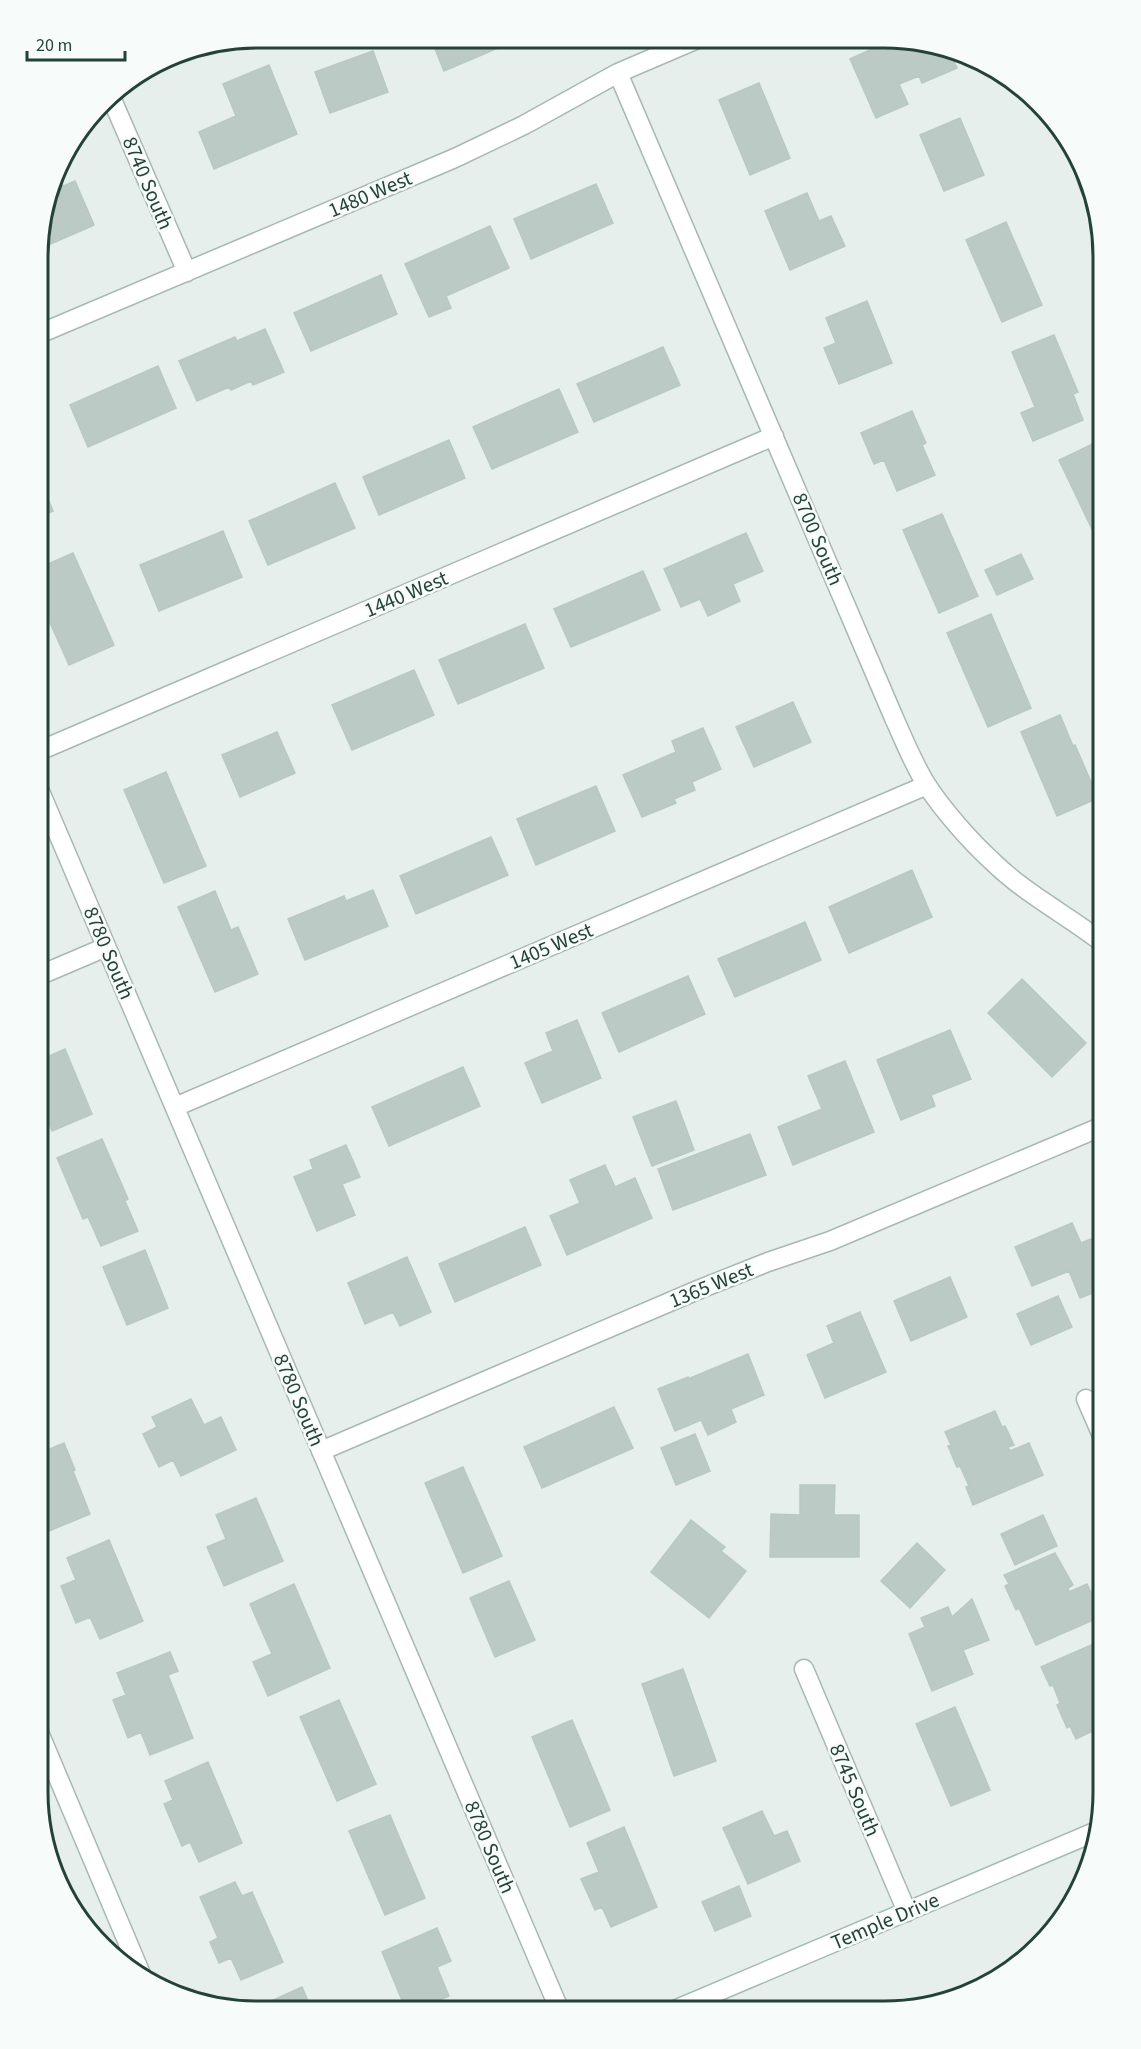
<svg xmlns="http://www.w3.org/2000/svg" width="1141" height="2049" viewBox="0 0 1141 2049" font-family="'Source Sans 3',sans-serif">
<rect width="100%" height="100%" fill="#e6efeb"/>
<!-- building -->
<path fill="#bbcac4" stroke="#b8c9c2" stroke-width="1.5" d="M431,39H519L444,71Z
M890,41L926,42L950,53L957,68L922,83L919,76L899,84L908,104L876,118L850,59Z
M373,51L388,92L330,113L315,72Z
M269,65L297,134L214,169L199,132L236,116L223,84Z
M759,83L790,158L750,175L719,100Z
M960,118L984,175L944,191L920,135Z
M75,181L94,225L39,249V229L51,191Z
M596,184L613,223L531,259L514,219Z
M807,193L819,221L831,216L845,246L790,270L765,211Z
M1006,222L1042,305L1002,322L966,240Z
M490,226L509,268L446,296L451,308L429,317L405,264Z
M381,275L397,314L311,351L294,313Z
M867,301L892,363L839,384L824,348L836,343L826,318Z
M265,329L284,372L253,385L251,381L231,390L229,387L197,401L179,361L235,337L237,341Z
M1054,335L1078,392L1073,394L1083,420L1033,441L1021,413L1035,407L1012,352Z
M663,347L680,385L594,422L577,384Z
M158,366L176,408L88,447L70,405Z
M559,389L578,432L492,469L473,427Z
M912,411L926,443L922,445L935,475L897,491L884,460L874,464L861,433Z
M449,440L465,478L379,515L363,477Z
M1099,441L1103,449V547L1101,548L1059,460Z
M39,477L53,511L39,517Z
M335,483L355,528L268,565L249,521Z
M942,514L978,596L939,613L903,530Z
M223,531L242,577L159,611L140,565Z
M746,533L763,571L733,584L740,601L708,616L700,599L681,607L664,569Z
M73,553L114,645L69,665L39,598V568Z
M1021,554L1033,579L997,595L985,570Z
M643,571L660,610L571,647L554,609Z
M991,614L1031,708L988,727L947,633Z
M525,624L544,668L458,704L439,660Z
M414,670L434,715L352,750L332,705Z
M793,702L811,742L754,767L736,727Z
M1060,715L1073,746L1075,745L1098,798L1057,816L1021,732Z
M703,728L721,769L692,782L695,790L674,799L676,803L642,817L623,775L676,752L672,741Z
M277,732L295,773L240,797L222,755Z
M166,772L206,866L164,883L124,790Z
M596,786L615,831L536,865L517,819Z
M491,837L508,875L416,914L400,876Z
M912,870L932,917L849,953L829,907Z
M373,890L388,926L305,960L288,919L344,896L346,901Z
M215,891L231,930L238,927L258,974L215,992L178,907Z
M805,922L821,960L735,997L718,959Z
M688,976L705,1014L619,1052L602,1013Z
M1022,979L1086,1043L1052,1077L988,1013Z
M577,1020L601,1078L542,1103L525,1063L553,1051L546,1033Z
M950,1030L971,1079L931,1095L935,1106L901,1120L877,1060Z
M65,1049L92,1114L52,1131L38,1098V1061Z
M845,1061L874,1132L793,1165L778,1127L822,1109L808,1076Z
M463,1067L480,1106L389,1146L372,1107Z
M676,1101L694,1150L652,1166L633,1117Z
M750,1134L766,1175L673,1210L658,1169Z
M102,1139L128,1199L125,1201L138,1231L101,1246L88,1217L83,1219L57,1158Z
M346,1145L360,1177L342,1184L355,1215L317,1231L294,1177L313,1169L310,1160Z
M605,1165L615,1187L635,1178L652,1218L567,1255L550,1216L580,1203L570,1180Z
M1072,1223L1081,1243L1091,1239L1103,1267V1289L1080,1298L1069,1271L1032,1286L1015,1247Z
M525,1227L541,1265L455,1302L439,1264Z
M145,1250L168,1308L127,1325L103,1267Z
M407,1257L431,1312L400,1326L393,1312L365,1324L348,1283Z
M950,1277L967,1317L911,1341L894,1301Z
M1058,1296L1072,1327L1031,1345L1017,1314Z
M860,1312L886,1372L825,1398L807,1355L834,1343L827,1326Z
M748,1354L764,1395L731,1409L736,1422L708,1435L701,1420L675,1431L658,1389L688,1377V1379Z
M191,1399L204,1425L221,1417L236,1450L181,1476L173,1460L159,1467L143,1434L157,1427L152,1417Z
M614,1407L633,1448L542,1488L524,1447Z
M995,1411L1002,1427L1005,1426L1014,1445L1008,1447L1010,1451L1029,1443L1043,1475L973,1505L966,1487L969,1486L960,1466L957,1467L948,1446L951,1445L945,1432Z
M38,1434L45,1451L64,1443L75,1470L73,1471L90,1514L49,1531L40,1510H38Z
M695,1434L710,1471L676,1485L661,1448Z
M463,1467L502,1556L463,1573L425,1483Z
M800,1485H835L834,1515H859V1557H770L771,1514L800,1515Z
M256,1498L283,1561L224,1586L207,1547L226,1539L216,1515Z
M1043,1515L1057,1546L1015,1565L1001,1534Z
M691,1520L725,1547L721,1551L746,1571L709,1618L651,1572Z
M109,1540L143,1621L100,1639L90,1617L76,1623L61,1586L76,1580L67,1558Z
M917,1543L945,1570L910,1608L881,1581Z
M1055,1553L1073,1585L1068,1588L1069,1592L1087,1584L1102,1616L1036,1645L1019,1608L1016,1610L1005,1586L1009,1584L1004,1575Z
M509,1581L535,1640L495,1657L470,1598Z
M294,1584L330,1668L268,1696L253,1662L272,1654L250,1604Z
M972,1599L989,1640L963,1650L973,1674L932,1691L909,1634L925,1627L921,1618L948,1607L952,1617Z
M1103,1640V1726L1076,1739L1070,1726L1067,1728L1057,1705L1060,1703L1053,1685L1050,1686L1041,1667Z
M170,1652L178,1671L168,1675L193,1738L150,1755L141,1732L128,1738L113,1700L126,1695L117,1673Z
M683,1669L716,1761L674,1776L642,1684Z
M339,1700L376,1784L337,1801L300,1717Z
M955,1707L990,1790L951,1806L916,1724Z
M572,1720L610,1810L570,1827L532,1737Z
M208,1762L242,1843L199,1862L190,1842L182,1846L164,1804L173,1800L165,1781Z
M762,1811L774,1836L787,1831L800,1861L748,1884L723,1828Z
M390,1815L425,1898L385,1915L349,1831Z
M624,1827L657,1907L611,1927L602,1907L595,1910L581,1879L599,1872L587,1843Z
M235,1882L242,1896L252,1892L283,1962L241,1980L231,1958L219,1963L210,1942L218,1938L200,1897Z
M739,1886L751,1916L715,1931L702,1902Z
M437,1928L451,1961L437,1967L449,1996L415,2010H406L382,1952Z
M302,1987L312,2010H262L260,2006Z"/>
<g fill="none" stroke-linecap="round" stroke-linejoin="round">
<!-- street casing -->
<g stroke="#a8b8b2" stroke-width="21">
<path id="street" d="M618,73L894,718C904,740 913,763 926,784C942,809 970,841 992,861C1024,893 1067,915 1103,943
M110,95L187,272
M1086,177L1093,195
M39,334L455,158L524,125L618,73L695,40
M39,751L774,436
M39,789L560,2011
M38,976L106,947
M175,1107L927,785
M1086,1399L1103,1438
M321,1451L700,1289L768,1262L830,1241L1103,1126
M804,1669L907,1912
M38,1730L141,1974"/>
</g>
<!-- secondary casing -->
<g stroke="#a4bbb3" stroke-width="21">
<path id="secondary" d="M672,2011L1097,1831"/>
</g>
<!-- street -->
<use href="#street" stroke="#fff" stroke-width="18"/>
<!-- secondary -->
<use href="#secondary" stroke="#fff" stroke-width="18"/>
</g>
<g text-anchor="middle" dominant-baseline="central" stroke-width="5" stroke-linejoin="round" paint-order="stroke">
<!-- street labels -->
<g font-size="21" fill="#24423a" stroke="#f7fbf9">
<text transform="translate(148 183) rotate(67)">8740 South</text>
<text transform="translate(370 194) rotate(-23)">1480 West</text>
<text transform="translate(818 539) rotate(67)">8700 South</text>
<text transform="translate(406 594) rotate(-23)">1440 West</text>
<text transform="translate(551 946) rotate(-23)">1405 West</text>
<text transform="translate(109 953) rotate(67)">8780 South</text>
<text transform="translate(711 1285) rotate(-22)">1365 West</text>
<text transform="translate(299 1400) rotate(67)">8780 South</text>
<text transform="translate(855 1790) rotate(67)">8745 South</text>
<text transform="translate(490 1847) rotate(67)">8780 South</text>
<text transform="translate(885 1921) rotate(-23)">Temple Drive</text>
</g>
</g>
<!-- crop -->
<path d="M0 0H1141V2049H0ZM257 48H884A209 209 0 0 1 1093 257V1792A209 209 0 0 1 884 2001H257A209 209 0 0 1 48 1792V257A209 209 0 0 1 257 48Z" fill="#f7fbf9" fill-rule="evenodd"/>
<path fill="none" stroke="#24423a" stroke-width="3" d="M257 48H884A209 209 0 0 1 1093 257V1792A209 209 0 0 1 884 2001H257A209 209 0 0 1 48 1792V257A209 209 0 0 1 257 48Z"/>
<!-- scale -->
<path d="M27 51v9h98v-9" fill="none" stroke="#24423a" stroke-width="3"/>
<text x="36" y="51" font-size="18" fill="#24423a" stroke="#f7fbf9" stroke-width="4.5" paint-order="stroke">20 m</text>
</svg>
